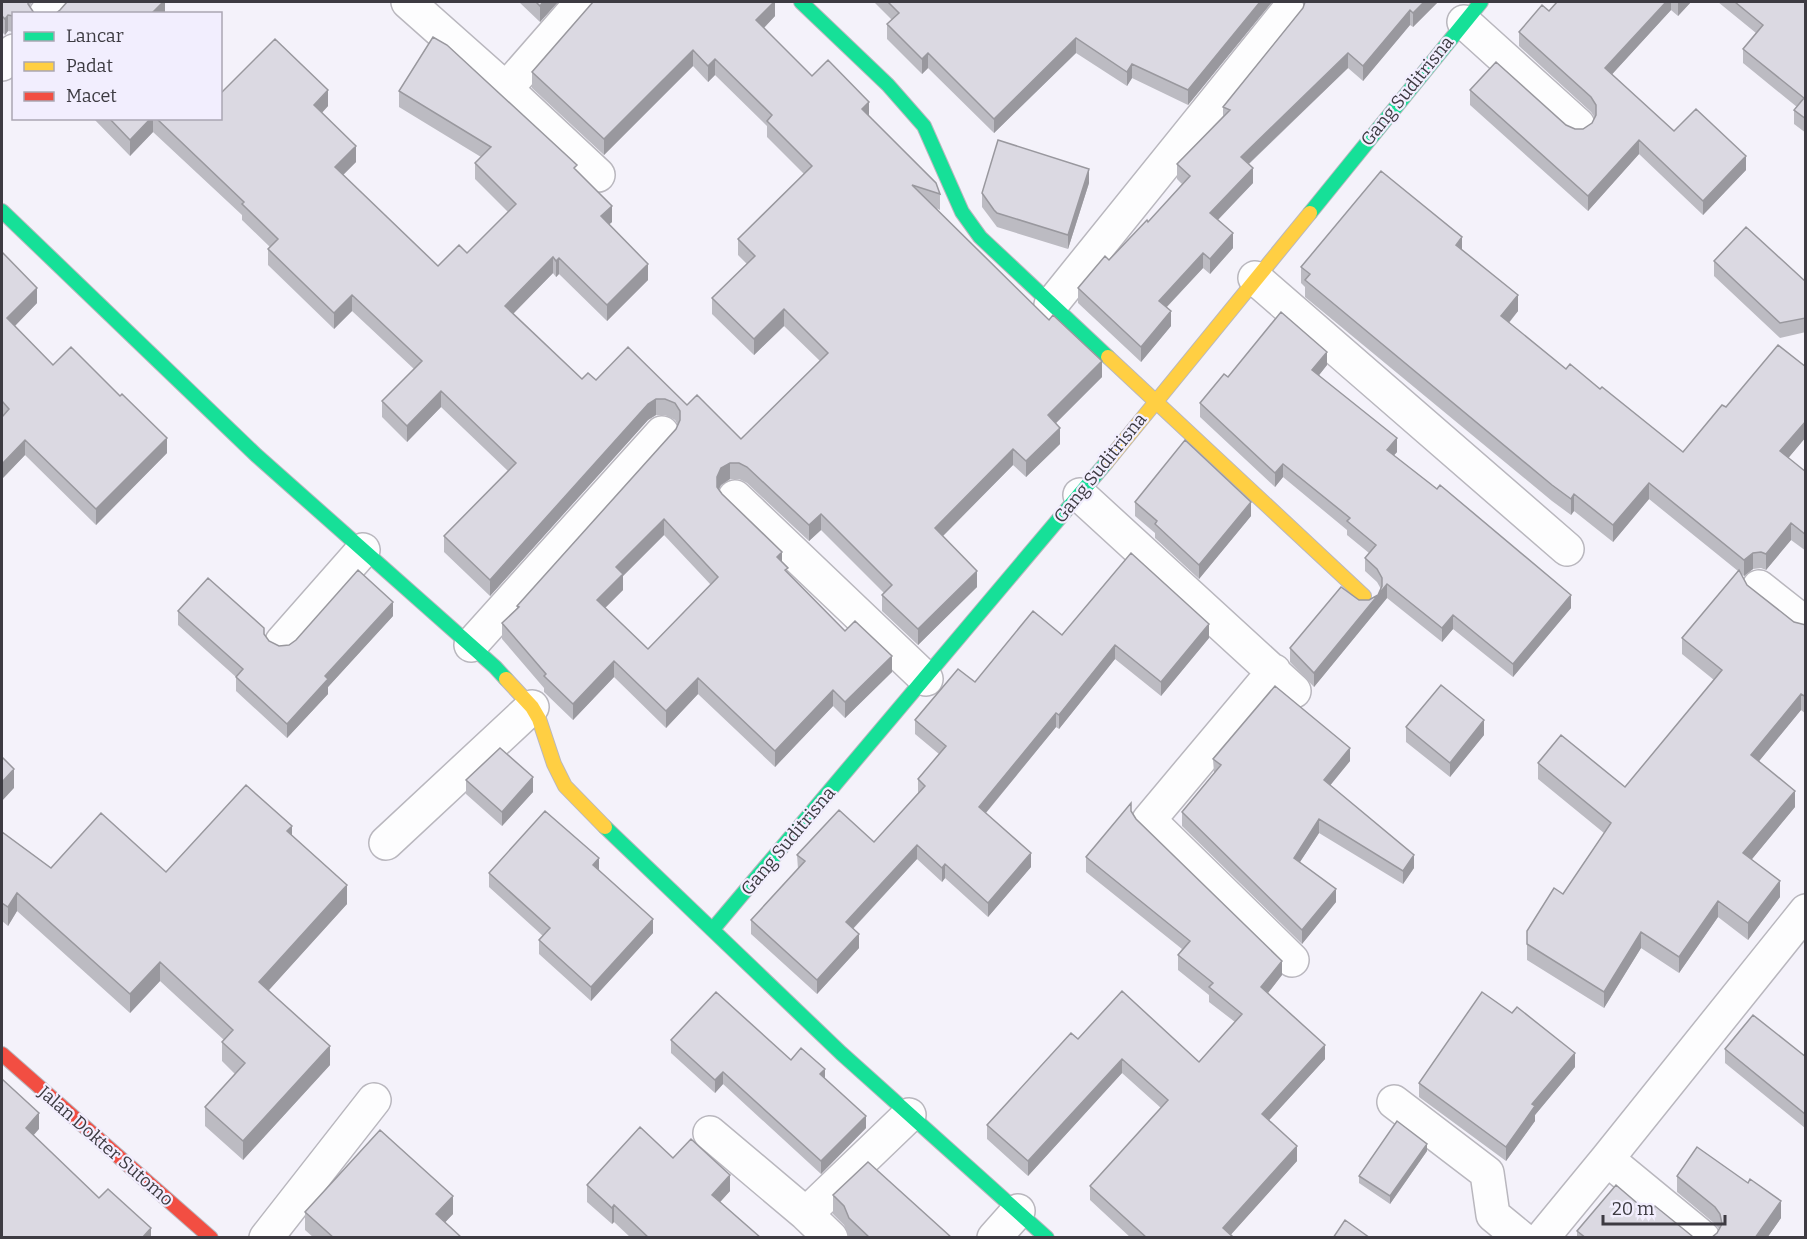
<svg xmlns="http://www.w3.org/2000/svg" width="1807" height="1239" viewBox="0 0 1807 1239" font-family="Bitter,serif">
<rect width="100%" height="100%" fill="#f4f2fa"/>
<g fill="none" stroke-linecap="round" stroke-linejoin="round">
<!-- street casing -->
<g stroke="#b9b7be" stroke-width="36">
<path id="street" d="M408,2L506,89L598,175
M46,14L56,2
M1464,22L1578,125
M2,64L14,51
M506,89L582,2
M1255,278L1567,549
M1051,305L1288,11
M1080,495L1294,691
M735,497L926,679
M1759,587L1806,624
M282,642L363,550
M471,645L662,433
M1274,671L1149,820L1292,960
M386,843L532,707
M1394,1102L1487,1173L1493,1215L1521,1238
M710,1133L806,1214L831,1238
M1607,1159L1703,1238
M806,1214L909,1115
M266,1238L374,1100
M994,1238L1018,1211
M1542,1238L1607,1159L1806,911"/>
</g>
<!-- fast casing -->
<g stroke="#b9b7be" stroke-width="16">
<path id="fast" d="M801,2L888,85L924,126L962,212L980,237L1108,357
M2,211L256,455L495,667L506,679
M1310,213L1481,2
M605,827L841,1053L1047,1238
M713,929L1106,463"/>
</g>
<!-- slow casing -->
<g stroke="#b9b7be" stroke-width="16">
<path id="slow" d="M1108,357L1364,596
M1106,463L1310,213
M506,679L532,707L539,719L554,764L565,786L605,827"/>
</g>
<!-- jam casing -->
<g stroke="#b9b7be" stroke-width="16">
<path id="jam" d="M2,1054L211,1238"/>
</g>
<!-- street -->
<use href="#street" stroke="#fdfdfe" stroke-width="33"/>
<!-- fast -->
<use href="#fast" stroke="#16e098" stroke-width="14"/>
<!-- slow -->
<use href="#slow" stroke="#ffcf43" stroke-width="14"/>
<!-- jam -->
<use href="#jam" stroke="#f24e42" stroke-width="14"/>
</g>
<!-- wall -->
<path fill="#bcbbc2" fill-rule="evenodd" d="M2,2H32L30,6L14,14V32L8,31L5,35L2,32Z
M519,2H558L540,22Z
M775,2V16L764,28L812,76L869,116L940,194V210L936,208L1102,377L1056,423L1060,444L1026,477L1013,465L943,536L977,587L918,645L882,611V595L884,593L821,530L809,541L747,483L739,479H730L721,485L719,489L722,494L782,562L788,573L845,631L892,672L845,718L833,706L775,767L698,694L666,728L614,677L573,720L544,692V688L502,639V623L517,608V606L676,429L678,425L675,420L665,415H656L648,420L490,596L444,552V536L508,471L441,407L407,442L382,417V401L414,369L352,311L334,329L268,265V249L270,247L242,220V215L153,132L130,156L93,118H220L328,106L322,113L356,162L343,175L438,266L467,253L508,212L475,179V163L481,157L399,107V91L577,171L612,222L609,224L648,280L607,321L559,274L556,277L553,273L513,314L582,379L596,380L687,405L741,439L820,361L784,326L754,355L712,314V298L747,264L738,255V239L804,174L767,137V126L715,75L708,82L693,66L604,155L532,88V72ZM664,535L711,585L648,649L605,608L623,590V576Z
M874,2H1272L1188,105L1132,78L1127,86L1076,53L994,133L928,68L922,74L887,39V24L892,20Z
M1304,2H1438L1413,27L1410,25L1363,81L1348,68L1249,164L1253,183L1218,220L1233,248L1210,274L1203,268L1167,307L1171,326L1141,362L1078,303V288L1109,260L1148,222L1182,184L1177,179V164L1223,116V107L1303,8L1305,3Z
M1557,2H1691L1678,16L1671,10L1612,74L1674,131L1746,170L1703,215L1639,154L1588,211L1470,105V90L1566,125L1575,129H1583L1592,123L1595,118L1591,112L1519,46V32L1549,11Z
M1718,2H1806V133L1794,124V110L1797,107L1743,63V49L1756,33Z
M1089,183L1068,249L997,227L982,207V193Z
M1462,250L1518,311L1509,323L1566,369L1600,389L1683,452L1726,407L1806,367V437L1788,458L1806,472V551L1791,540L1766,570L1761,568L1753,569L1744,576L1740,573L1747,585L1794,622L1806,625V714L1801,710L1759,761L1795,807L1751,860L1780,897L1748,940L1718,917L1679,973L1641,948L1604,1008L1527,960V931L1563,894L1604,833L1538,779V763L1625,787L1714,680L1682,654V638L1738,571L1649,499L1613,542L1574,511L1571,515L1552,501L1305,297V287L1301,283V267Z
M2,252L37,303L15,326L53,365L167,453L96,525L25,455L2,479Z
M1714,261L1806,282V332L1780,338L1714,276Z
M1327,365L1319,375L1397,452L1394,455L1571,608L1513,677L1453,629L1442,642L1387,598L1314,687L1290,662V648L1359,600H1369L1378,595L1381,589L1377,582L1365,571V558L1369,553L1347,535V530L1283,477L1275,487L1200,417V403L1228,377Z
M1135,502L1251,516L1199,579L1155,538V533L1135,516Z
M178,611L264,634L269,641L279,646L289,645L393,616L328,687V694L287,738L236,691V677L178,625Z
M1062,635L1209,638L1161,696L1115,659L1059,729L1056,727L986,813L1031,867L988,917L945,878L942,882L917,859L853,929L859,948L817,994L751,934V920L798,869L797,855L874,842L918,793V779L939,754L915,734V720L975,682Z
M1406,727L1484,735L1450,777L1406,742Z
M1213,759L1350,761L1330,785L1414,868L1403,884L1319,833L1300,862L1336,902L1302,944L1182,826V812L1214,773Z
M466,780L533,792L502,826L466,794Z
M1131,811L1136,819L1282,975L1268,993L1325,1059L1269,1120L1297,1161L1231,1234L1235,1238H1131L1090,1200V1186L1161,1108L1122,1073L1028,1176L987,1139V1125L1078,1039L1199,1062L1235,1022L1209,1002V995L1178,970V955L1182,949L1086,872V857Z
M2,832L51,868L166,872L292,835L347,904L269,990L330,1065L243,1160L205,1126V1107L235,1074L222,1061V1042L224,1040L160,981L130,1013L17,911L8,926L2,921Z
M599,870L653,933L591,1001L539,954V940L543,936L489,887V873Z
M671,1040L791,1060L825,1079L866,1128L821,1174L723,1084L715,1093L671,1053Z
M1725,1049L1806,1057L1805,1128L1725,1063Z
M1575,1067L1535,1115V1121L1506,1161L1419,1097V1083Z
M1427,1151L1390,1204L1359,1183V1176Z
M673,1158L730,1191L720,1202L761,1238H631L614,1222L612,1224L587,1202V1185Z
M1677,1176L1781,1218L1767,1238H1711L1717,1233L1719,1229L1715,1224L1677,1192Z
M833,1195L952,1238L849,1237L844,1225L833,1214Z
M305,1212L453,1214L445,1222L462,1238H314L305,1230Z
M1650,1214L1695,1238H1577V1231Z"/>
<!-- shaded-wall -->
<path fill="#99989e" d="M163,2H165V14H151Z
M543,2H558L540,22V6Z
M774,2H775V16L756,36V20Z
M1260,2H1272L1188,105V90Z
M1424,2H1438L1413,27V13Z
M1666,2H1671V10L1605,82V68Z
M1678,2H1691L1678,16Z
M1410,10V25L1363,81V66Z
M8,15V31L5,35V19Z
M1076,38V53L994,133V119Z
M693,50V66L604,155V139Z
M928,53V68L922,74V59Z
M1348,53V68L1241,171V157Z
M715,59V75L708,82V66Z
M1132,64V78L1127,86V72Z
M328,90V106L314,121V105Z
M869,102V118L862,109Z
M151,118H153V132L130,156V140Z
M1639,140V154L1588,211V196Z
M356,146V162L335,183V167Z
M1746,156V170L1703,215V201Z
M1253,168V183L1210,228V213Z
M1089,169V183L1068,249V235Z
M612,206V222L601,232V216Z
M1233,233V248L1210,274V259Z
M1462,237V253L1456,245Z
M1203,253V268L1159,315V301Z
M553,257V273L505,322V306Z
M559,258V274L556,277V261Z
M648,264V280L607,321V305Z
M37,288V303L7,334V318Z
M352,295V311L334,329V313Z
M1518,295V311L1501,332V316Z
M784,309V326L754,355V339Z
M1171,311V326L1141,362V347Z
M1327,352V365L1312,384V370Z
M1102,361V377L1048,431V415Z
M441,391V407L407,442V426Z
M656,399V415L648,420L490,596V580L648,404Z
M1806,421V437L1780,468V451Z
M1060,428V444L1026,477V461Z
M167,438V453L96,525V509Z
M1397,438V452L1387,463V450Z
M25,440V455L2,479V464Z
M1013,449V465L935,544V528Z
M730,463V479L721,485L717,493V477L721,468Z
M1283,464V477L1275,487V473Z
M1649,483V499L1613,542V525Z
M1574,494V511L1571,515V499Z
M1251,502V516L1199,579V565Z
M821,514V530L809,541V525Z
M664,519V535L623,576V590L597,616V600L616,567Z
M1791,523V540L1766,570V554Z
M782,552V568L777,557Z
M1753,553V569L1744,576V560Z
M977,571V587L918,645V629Z
M1387,584V598L1314,687V673Z
M1571,595V608L1513,677V664Z
M393,602V616L328,687V694L287,738V724L325,676Z
M1453,615V629L1442,642V628Z
M1209,624V638L1161,696V682Z
M1115,645V659L1059,729V715Z
M892,656V672L845,718V702Z
M614,661V677L573,720V704Z
M698,678V694L666,728V711Z
M833,690V706L775,767V751Z
M1801,694V710L1751,771V755Z
M1056,713V727L979,821V807Z
M1484,720V735L1450,777V763Z
M1350,748V761L1324,793V780Z
M14,769V788L2,801V782Z
M533,777V792L502,826V812Z
M1795,791V807L1743,870V853Z
M1319,819V833L1294,871V858Z
M292,826V845L287,831Z
M917,845V859L846,936V922Z
M1031,853V867L988,917V903Z
M1414,855V868L1403,884V871Z
M599,858V873L593,865Z
M945,864V878L942,882V868Z
M1780,881V897L1748,940V923Z
M347,885V904L259,1001V982Z
M1336,889V902L1302,944V930Z
M17,893V911L8,926V907Z
M1718,901V917L1679,973V957Z
M653,919V933L591,1001V987Z
M1641,932V948L1604,1008V992Z
M859,934V948L817,994V980Z
M1282,961V975L1261,1002V987Z
M160,962V981L130,1013V994Z
M1325,1045V1059L1262,1128V1114Z
M330,1046V1065L243,1160V1141Z
M1575,1053V1067L1535,1115V1121L1506,1161V1147L1532,1104Z
M1122,1059V1073L1028,1176V1161Z
M825,1069V1082L820,1074Z
M723,1072V1084L715,1093V1080Z
M39,1113V1129L26,1144V1128Z
M866,1116V1128L821,1174V1161Z
M1427,1144V1151L1390,1204V1196Z
M1297,1146V1161L1228,1238L1223,1228Z
M730,1175V1191L712,1211V1195Z
M453,1196V1214L436,1232V1214Z
M1781,1201V1218L1767,1238H1755Z
M614,1205V1222L612,1224V1208Z
M151,1228V1238H142Z"/>
<!-- building -->
<path fill="#dbd9e2" stroke="#99989e" stroke-width="1.5" fill-rule="evenodd" d="M2,2H28V4L34,13L36,14H14V16L8,15L5,19L2,16Z
M67,2H163L151,14H55L60,10Z
M536,2H543L540,6Z
M593,2H774L756,20L812,76L828,60L869,102L862,109L936,183L940,194L912,185L1049,320L1053,315L1102,361L1048,415L1060,428L1026,461L1013,449L935,528L977,571L918,629L882,595L892,585L821,514L809,525L747,467L739,463H730L721,468L717,477V487L722,494L782,552L777,557L788,568L785,570L845,631L855,621L892,656L845,702L833,690L775,751L698,678L666,711L614,661L573,704L544,676L546,674L502,623L519,607L517,606L676,429L680,420V411L675,403L665,399H656L648,404L490,580L444,536L516,463L441,391L407,426L382,401L422,361L352,295L334,313L268,249L278,239L242,204L244,202L156,118H220V94L275,39L328,90L314,105L356,146L335,167L438,266L459,245L467,253L516,204L475,163L491,147L399,91L433,37L447,45L577,165L574,168L612,206L601,216L648,264L607,305L559,258L556,261L553,257L505,306L582,379L588,373L596,380L628,347L687,405L697,395L741,439L828,353L784,309L754,339L712,298L755,256L738,239L812,166L767,121L772,115L715,59L708,66L693,50L604,139L532,72ZM664,519L718,577L648,649L597,600L623,574L616,567Z
M888,2H1260L1188,90L1132,64L1127,72L1076,38L994,119L928,53L922,59L887,24L899,13Z
M1305,2H1424L1413,13L1410,10L1363,66L1348,53L1241,157L1253,168L1210,213L1233,233L1210,259L1203,253L1159,301L1171,311L1141,347L1078,288L1105,256L1109,260L1147,220L1148,222L1190,176L1177,164L1230,110L1223,107L1303,8Z
M1557,2H1666L1605,68L1674,131L1696,109L1746,156L1703,201L1639,140L1588,196L1470,90L1496,62L1566,125L1575,129H1583L1592,123L1596,115V105L1591,97L1519,32L1542,5L1549,11Z
M1735,2H1806V119L1794,110L1804,98L1743,49L1763,25Z
M109,118H151L130,140Z
M998,140L1089,169L1068,235L997,213L994,210L982,193Z
M1381,171L1462,237L1456,245L1518,295L1501,316L1566,369L1570,364L1600,389L1602,387L1683,452L1722,405L1726,407L1778,345L1806,367V421L1780,451L1806,472V535L1791,523L1766,554L1761,552L1753,553L1744,560L1649,483L1613,525L1574,494L1571,499L1552,485L1305,280L1310,274L1301,267Z
M1746,227L1806,282V318L1780,323L1714,261Z
M2,252L37,288L7,318L53,365L71,347L120,396L122,394L167,438L96,509L25,440L2,464V417L9,409L2,401Z
M1281,312L1327,352L1312,370L1397,438L1387,450L1437,489L1440,485L1571,595L1513,664L1453,615L1442,628L1387,584L1314,673L1290,648L1341,587L1359,600H1369L1378,595L1382,586V578L1377,569L1365,558L1376,545L1347,521L1350,518L1283,464L1275,473L1200,403L1224,374L1228,377Z
M1185,440L1251,502L1199,565L1155,524L1157,521L1135,502Z
M1131,553L1209,624L1161,682L1115,645L1059,715L1056,713L979,807L1031,853L988,903L945,864L942,868L917,845L846,922L859,934L817,980L751,920L805,861L797,855L839,810L874,842L925,786L918,779L946,746L915,720L958,669L975,682L1033,611L1062,635Z
M358,570L393,602L325,676L328,679L287,724L236,677L243,669L178,611L208,578L264,628V634L269,641L279,646L289,645L296,640Z
M1739,570L1747,585L1794,622L1806,625V697L1801,694L1751,755L1795,791L1743,853L1780,881L1748,923L1718,901L1679,957L1641,932L1604,992L1527,944V931L1554,888L1563,894L1611,823L1538,763L1561,735L1625,787L1722,670L1682,638Z
M1441,685L1484,720L1450,763L1406,727Z
M1275,686L1350,748L1324,780L1414,855L1403,871L1319,819L1294,858L1336,889L1302,930L1182,812L1221,765L1213,759Z
M500,748L533,777L502,812L466,780Z
M2,757L14,769L2,782Z
M246,785L292,826L287,831L347,885L259,982L330,1046L243,1141L205,1107L245,1063L222,1042L233,1030L160,962L130,994L17,893L8,907L2,903V832L51,868L101,813L166,872Z
M1131,803V811L1136,819L1282,961L1261,987L1325,1045L1262,1114L1297,1146L1223,1228L1234,1238H1147L1090,1186L1168,1100L1122,1059L1028,1161L987,1125L1071,1033L1078,1039L1122,991L1199,1062L1242,1014L1209,987L1213,983L1178,955L1190,941L1086,857Z
M545,811L599,858L593,865L653,919L591,987L539,940L550,928L489,873Z
M716,992L791,1060L801,1048L825,1069L820,1074L866,1116L821,1161L723,1072L715,1080L671,1040Z
M1482,992L1512,1013L1517,1007L1575,1053L1532,1104L1535,1106L1506,1147L1419,1083Z
M1753,1015L1806,1057L1805,1114L1725,1049Z
M2,1079L39,1113L26,1128L99,1198L108,1189L151,1228L142,1238H2Z
M1397,1121L1427,1144L1390,1196L1359,1176Z
M640,1127L673,1158L691,1139L730,1175L712,1195L761,1238H649L614,1205L612,1208L587,1185Z
M380,1130L453,1196L436,1214L462,1238H334L305,1212Z
M1697,1147L1748,1183L1750,1179L1781,1201L1755,1238H1711L1717,1233L1722,1224L1720,1214L1715,1207L1677,1176Z
M868,1162L952,1238H870L849,1218L844,1206L833,1195Z
M1616,1185L1650,1214L1655,1206L1692,1236L1695,1238H1586L1577,1231Z
M1345,1220L1370,1238H1333Z"/>
<g text-anchor="middle" dominant-baseline="central" stroke-width="4.5" stroke-linejoin="round" paint-order="stroke">
<!-- street labels -->
<g font-size="18" fill="#3d3b42" stroke="#f2eefe">
<text transform="translate(1407 91) rotate(-51)">Gang Suditrisna</text>
<text transform="translate(1100 468) rotate(-51)">Gang Suditrisna</text>
<text transform="translate(788 841) rotate(-50)">Gang Suditrisna</text>
<text transform="translate(106 1146) rotate(41)">Jalan Dokter Sutomo</text>
</g>
</g>
<!-- border -->
<rect width="1807" height="1239" fill="none" stroke="#3d3b42" stroke-width="6"/>
<!-- legend -->
<rect x="12" y="12" width="210" height="108" fill="#f2eefe" stroke="#aaa6b3" stroke-width="1.5"/>
<rect x="24" y="32" width="30" height="9" fill="#16e098" stroke="#aaa6b3" stroke-width="1.5"/>
<text x="66" y="42" font-size="18" fill="#3d3b42">Lancar</text>
<rect x="24" y="62" width="30" height="9" fill="#ffcf43" stroke="#aaa6b3" stroke-width="1.5"/>
<text x="66" y="72" font-size="18" fill="#3d3b42">Padat</text>
<rect x="24" y="92" width="30" height="9" fill="#f24e42" stroke="#aaa6b3" stroke-width="1.5"/>
<text x="66" y="102" font-size="18" fill="#3d3b42">Macet</text>
<!-- scale -->
<path d="M1603 1215v9h122v-9" fill="none" stroke="#3d3b42" stroke-width="3"/>
<text x="1612" y="1215" font-size="18" fill="#3d3b42" stroke="#f2eefe" stroke-width="4.5" paint-order="stroke">20 m</text>
</svg>
